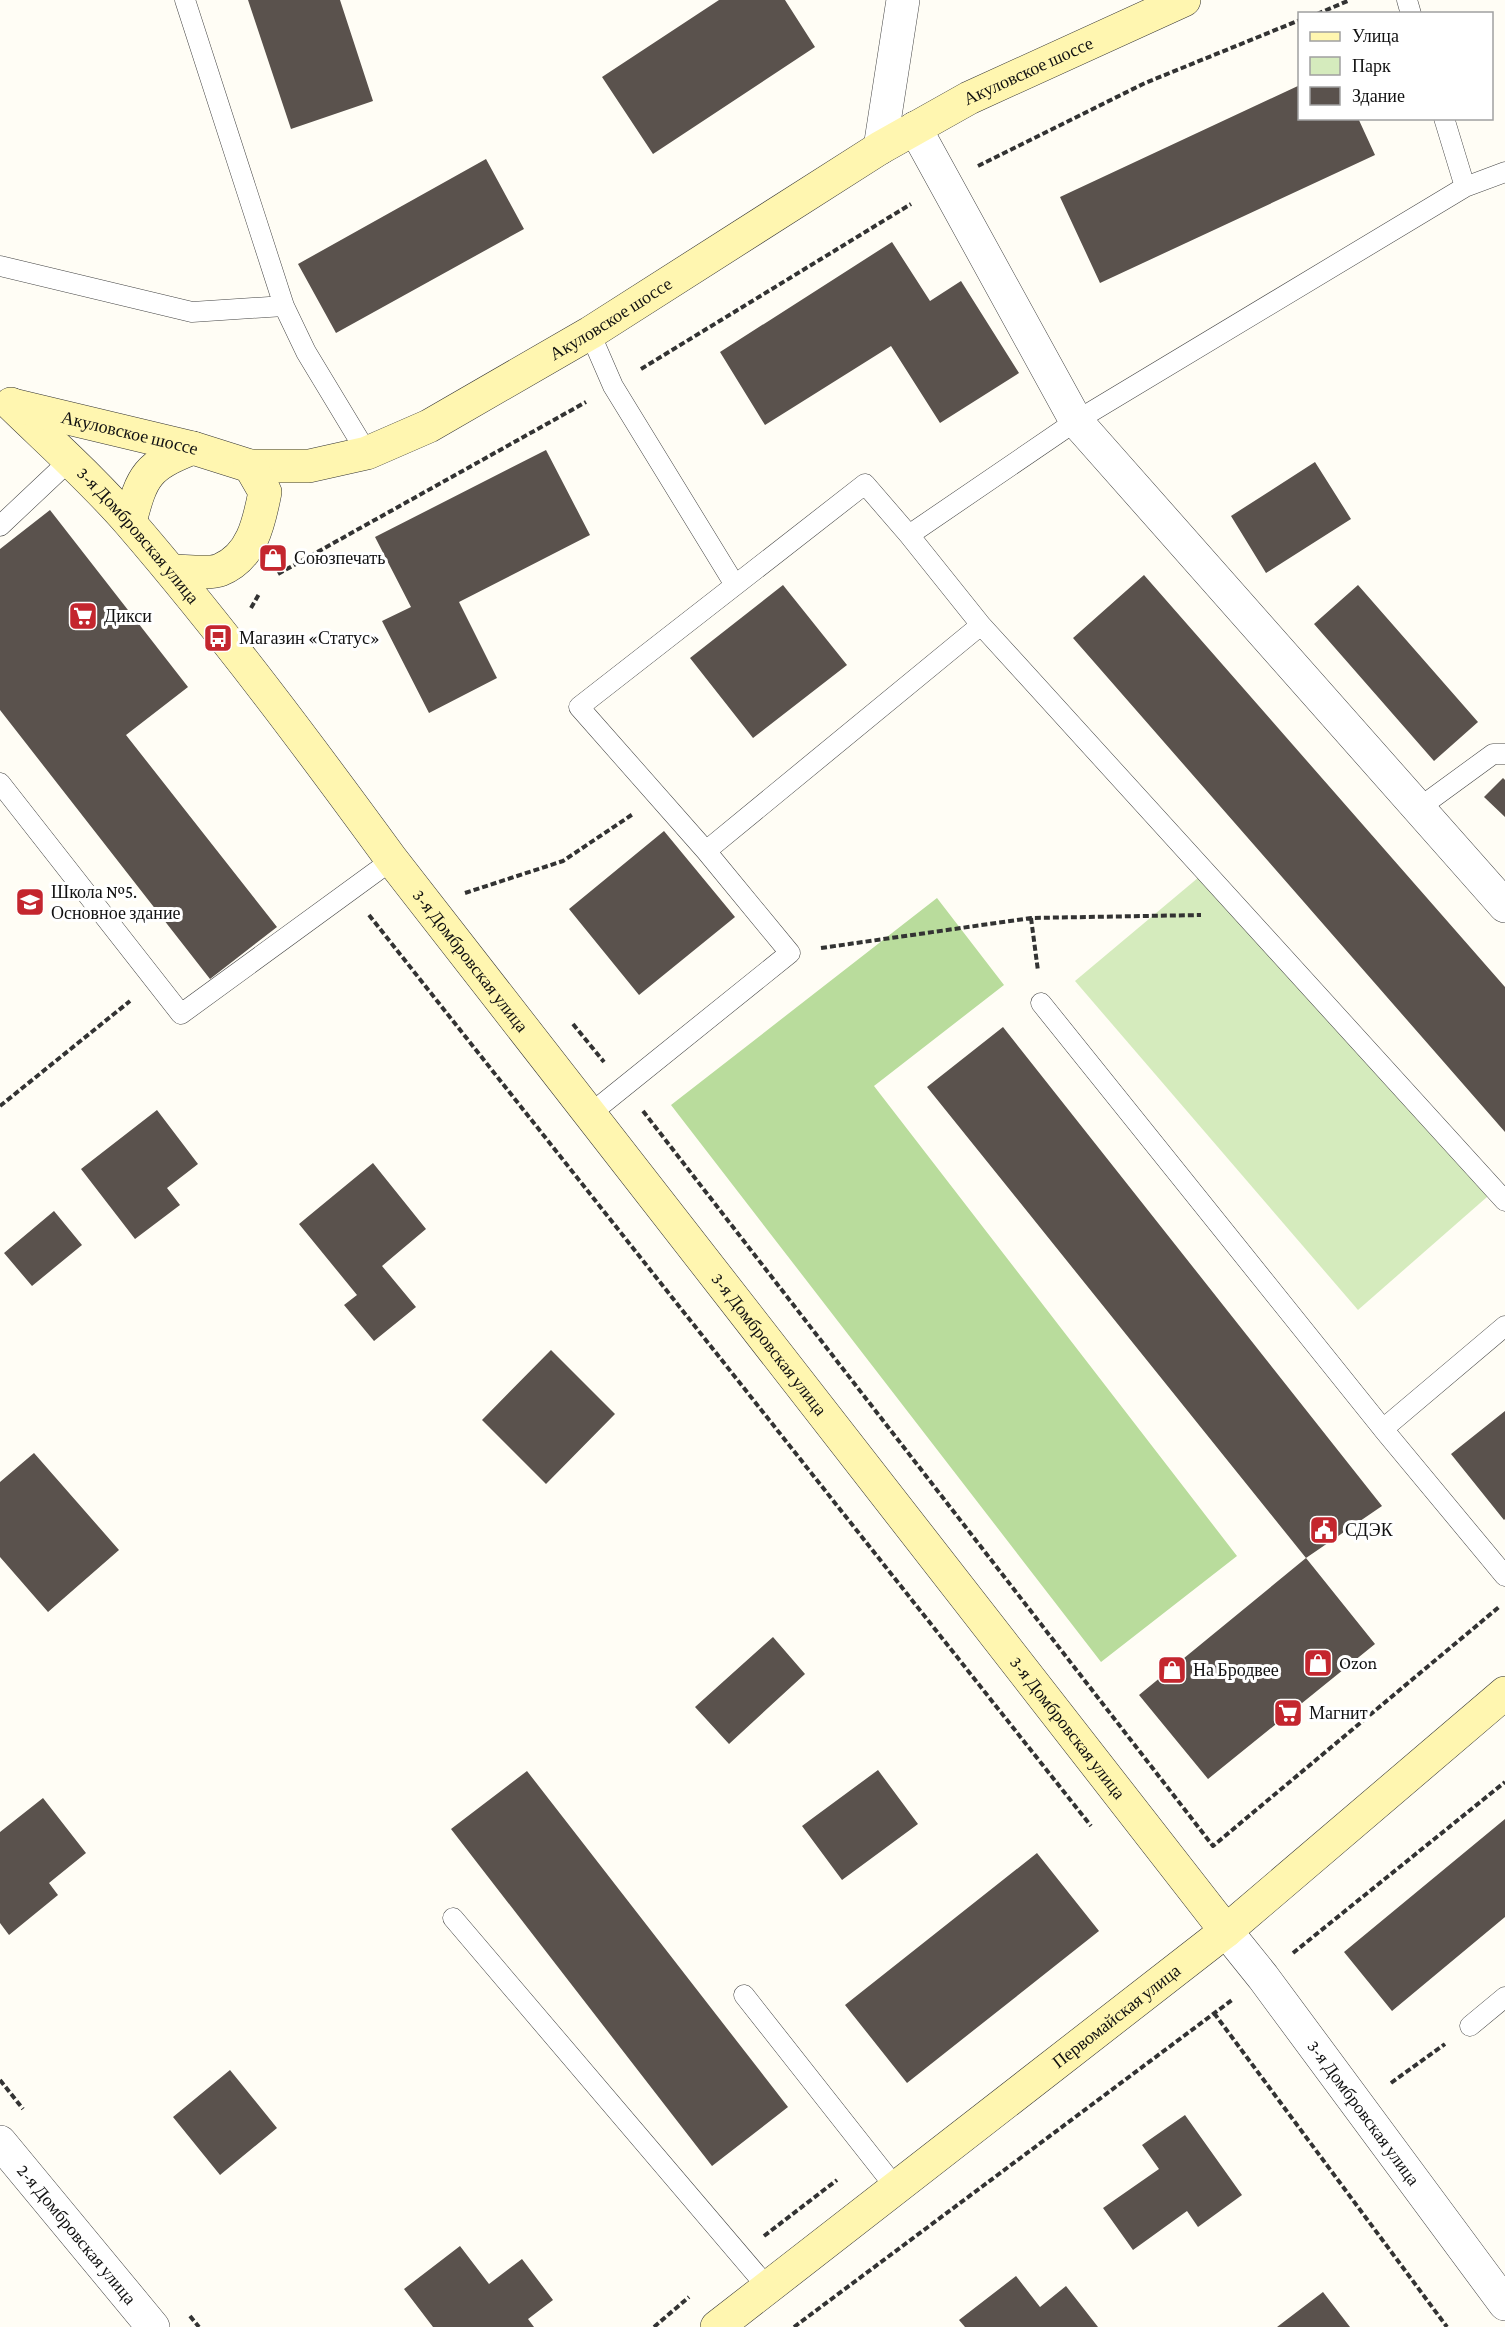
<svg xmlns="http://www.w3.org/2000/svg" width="1505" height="2327" viewBox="0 0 1505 2327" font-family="'Crimson Pro',serif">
<rect width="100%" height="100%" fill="#fffdf5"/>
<!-- green -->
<path fill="#d5ebbd" d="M1205,872L1495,1190L1358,1310L1075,981Z"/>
<!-- forest -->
<path fill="#b9dc9c" d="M937,898L1004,985L874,1086L1237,1556L1101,1662L671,1105Z"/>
<!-- building -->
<path fill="#5a524d" d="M248,0H340L373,101L291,129Z
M719,0H785L815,47L653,154L602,77Z
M1300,85V118H1358L1375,155L1100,283L1060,197Z
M486,159L524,229L336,333L298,264Z
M892,242L930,301L961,281L1019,373L940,423L891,346L765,425L720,352Z
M546,450L590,535L459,602L497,678L429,713L382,621L411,607L375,537Z
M1315,462L1351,519L1266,573L1231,516Z
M50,510L188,687L126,735L277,927L210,979L0,710V549Z
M1144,575L1505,987V1132L1073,638Z
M783,585L847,665L753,738L690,658Z
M1358,585L1478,722L1434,761L1314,624Z
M1503,778L1505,780V817L1484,797Z
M664,831L735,917L639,995L569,909Z
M1003,1027L1382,1506L1306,1558L927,1087Z
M157,1110L198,1164L167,1188L180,1205L135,1239L81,1169Z
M373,1163L426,1229L382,1266L416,1307L374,1341L344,1305L357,1295L299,1224Z
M54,1211L82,1245L32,1286L4,1253Z
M551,1350L615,1414L546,1484L482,1420Z
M1505,1411V1519L1504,1520L1451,1454Z
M34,1453L119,1550L48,1612L0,1557V1482Z
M1306,1558L1375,1644L1208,1779L1139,1695Z
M773,1637L805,1674L729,1744L695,1707Z
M878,1770L918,1824L842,1880L802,1826Z
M527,1771L788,2107L712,2166L451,1829Z
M43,1798L86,1853L49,1883L58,1895L9,1935L0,1923V1832Z
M1505,1819V1917L1392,2011L1344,1952Z
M1037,1853L1099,1931L907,2083L845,2005Z
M230,2070L277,2128L220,2175L173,2117Z
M1185,2115L1242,2195L1198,2227L1187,2211L1133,2250L1103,2208L1159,2169L1142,2145Z
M460,2246L489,2284L522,2259L553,2300L528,2319L534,2327H433L404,2289Z
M1016,2276L1040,2307L1066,2286L1098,2327H965L959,2320Z
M1323,2292L1350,2327H1277Z"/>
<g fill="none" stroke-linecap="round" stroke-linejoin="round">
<!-- lane casing -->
<g stroke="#444" stroke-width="21">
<path id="lane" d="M185,0L284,306
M1407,0L1411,14
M1444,118L1465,187
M0,266L192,312L284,306L306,352L367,453
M590,333L613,386L735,585
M0,526L69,461
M981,625L909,535L1076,421L1465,187L1505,172
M0,783L181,1014L392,860
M1419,808L1493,754H1505
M706,851L579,707L865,484L909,535
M1041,1003L1383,1429
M590,1114L790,953L706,851L981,625L1505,1201
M1505,1326L1383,1429L1505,1576
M453,1918L768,2288
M744,1995L896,2188
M1470,2026L1505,1997"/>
</g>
<!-- street casing -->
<g stroke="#444" stroke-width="34">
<g id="street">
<path d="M915,128L1076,421L1505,906"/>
<path d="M880,148L903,0"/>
<path id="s1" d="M1226,1931L1263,1977L1505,2304"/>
<path id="s2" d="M0,2142L153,2327"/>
</g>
</g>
<!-- secondary casing -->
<g stroke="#333" stroke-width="34">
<g id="secondary">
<path id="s3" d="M11,404C51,443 94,481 130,523C223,631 308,745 392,860L1226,1931"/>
<path id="s4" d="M13,405L193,448L250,466H309L367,453L429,426L590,333L880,148L969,98L1184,0"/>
<path d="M130,522C142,475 147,466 193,448"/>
<path d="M172,571C184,571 210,574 220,570C252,557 259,523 265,492L250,466"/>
<path id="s5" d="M717,2327L1226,1931L1505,1693"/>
</g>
</g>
<!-- path -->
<path stroke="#333" stroke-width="4" stroke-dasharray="6 3" stroke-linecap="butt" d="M1317,14L1350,0
M978,166L1145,83L1300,20
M641,369L911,204
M278,574L586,402
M251,608L259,594
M465,893L563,861L633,814
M369,915L1091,1826
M1031,918L1038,971
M821,948L1031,918L1201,915
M573,1024L604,1062
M0,1106L130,1001
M643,1111L1213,1846L1499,1607
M1293,1953L1505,1782
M1214,2013L1447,2327
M0,2080L23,2109
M1391,2083L1445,2044
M764,2236L837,2180
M190,2316L199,2327
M654,2327L689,2297
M794,2327L1232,2000"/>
<!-- lane -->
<use href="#lane" stroke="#fff" stroke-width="20"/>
<!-- street -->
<use href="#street" stroke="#fff" stroke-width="33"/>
<!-- secondary -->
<use href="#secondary" stroke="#fff6b0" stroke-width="33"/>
</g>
<!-- icons -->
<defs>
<g id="shop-square" transform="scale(1.5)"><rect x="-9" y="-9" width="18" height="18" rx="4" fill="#c4262e" stroke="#fff"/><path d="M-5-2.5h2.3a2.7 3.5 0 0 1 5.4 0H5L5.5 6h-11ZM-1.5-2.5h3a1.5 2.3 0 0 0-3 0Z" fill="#fff"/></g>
<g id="supermarket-square" transform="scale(1.5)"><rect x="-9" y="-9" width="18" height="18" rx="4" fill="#c4262e" stroke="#fff"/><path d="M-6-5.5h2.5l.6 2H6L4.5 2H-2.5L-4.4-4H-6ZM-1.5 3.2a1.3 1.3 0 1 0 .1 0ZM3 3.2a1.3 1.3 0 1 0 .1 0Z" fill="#fff"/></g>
<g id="bus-square" transform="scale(1.5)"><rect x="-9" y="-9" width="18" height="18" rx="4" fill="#c4262e" stroke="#fff"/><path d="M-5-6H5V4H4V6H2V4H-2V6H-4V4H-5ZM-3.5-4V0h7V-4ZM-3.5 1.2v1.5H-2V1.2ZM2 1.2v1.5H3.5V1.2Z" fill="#fff"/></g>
<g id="school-square" transform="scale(1.5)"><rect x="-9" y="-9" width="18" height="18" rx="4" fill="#c4262e" stroke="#fff"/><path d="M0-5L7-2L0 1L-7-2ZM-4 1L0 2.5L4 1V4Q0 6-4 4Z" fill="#fff"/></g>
<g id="civic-square" transform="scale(1.5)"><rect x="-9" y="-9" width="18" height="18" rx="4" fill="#c4262e" stroke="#fff"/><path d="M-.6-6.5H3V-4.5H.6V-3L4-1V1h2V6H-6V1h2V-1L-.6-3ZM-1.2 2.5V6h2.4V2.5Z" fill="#fff"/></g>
</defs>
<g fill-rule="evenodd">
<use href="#shop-square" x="273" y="558"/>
<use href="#supermarket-square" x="83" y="616"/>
<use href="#bus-square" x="218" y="638"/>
<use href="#school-square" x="30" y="902"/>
<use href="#civic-square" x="1324" y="1530"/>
<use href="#shop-square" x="1318" y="1663"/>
<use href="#shop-square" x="1172" y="1670"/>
<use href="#supermarket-square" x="1288" y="1713"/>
</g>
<g text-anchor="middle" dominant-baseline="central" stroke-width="6" stroke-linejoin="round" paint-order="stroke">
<!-- street labels -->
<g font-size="18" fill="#111" stroke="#fff">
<text stroke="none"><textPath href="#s4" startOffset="1128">Акуловское шоссе</textPath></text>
<text stroke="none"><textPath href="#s4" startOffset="642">Акуловское шоссе</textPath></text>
<text stroke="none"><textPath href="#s4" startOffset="120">Акуловское шоссе</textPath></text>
<text stroke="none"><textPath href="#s3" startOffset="183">3-я Домбровская улица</textPath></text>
<text stroke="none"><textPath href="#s3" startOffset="723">3-я Домбровская улица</textPath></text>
<text stroke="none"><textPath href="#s3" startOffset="1209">3-я Домбровская улица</textPath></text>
<text stroke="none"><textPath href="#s3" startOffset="1695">3-я Домбровская улица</textPath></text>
<text stroke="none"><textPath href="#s5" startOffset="506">Первомайская улица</textPath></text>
<text stroke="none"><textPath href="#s1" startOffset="228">3-я Домбровская улица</textPath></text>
<text stroke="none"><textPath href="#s2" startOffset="120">2-я Домбровская улица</textPath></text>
</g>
<!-- poi labels -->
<g font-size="18" fill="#111" stroke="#fff" text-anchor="start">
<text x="294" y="558">Союзпечать</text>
<text x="104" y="616">Дикси</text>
<text x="239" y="638">Магазин «Статус»</text>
<text x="51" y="892">Школа №5.<tspan x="51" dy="21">Основное здание</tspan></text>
<text x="1345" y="1530">СДЭК</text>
<text x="1339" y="1663">Ozon</text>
<text x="1193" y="1670">На Бродвее</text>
<text x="1309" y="1713">Магнит</text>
</g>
</g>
<!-- legend -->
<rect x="1298" y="12" width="195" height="108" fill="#ffffff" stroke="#a0a0a0" stroke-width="1.5"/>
<rect x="1310" y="32" width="30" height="9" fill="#fff6b0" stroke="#a0a0a0" stroke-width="1.5"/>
<text x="1352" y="42" font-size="18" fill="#111111">Улица</text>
<rect x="1310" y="57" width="30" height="18" fill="#d5ebbd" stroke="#a0a0a0" stroke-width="1.5"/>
<text x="1352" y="72" font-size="18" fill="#111111">Парк</text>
<rect x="1310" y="87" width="30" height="18" fill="#5a524d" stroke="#a0a0a0" stroke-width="1.5"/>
<text x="1352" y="102" font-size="18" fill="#111111">Здание</text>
</svg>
